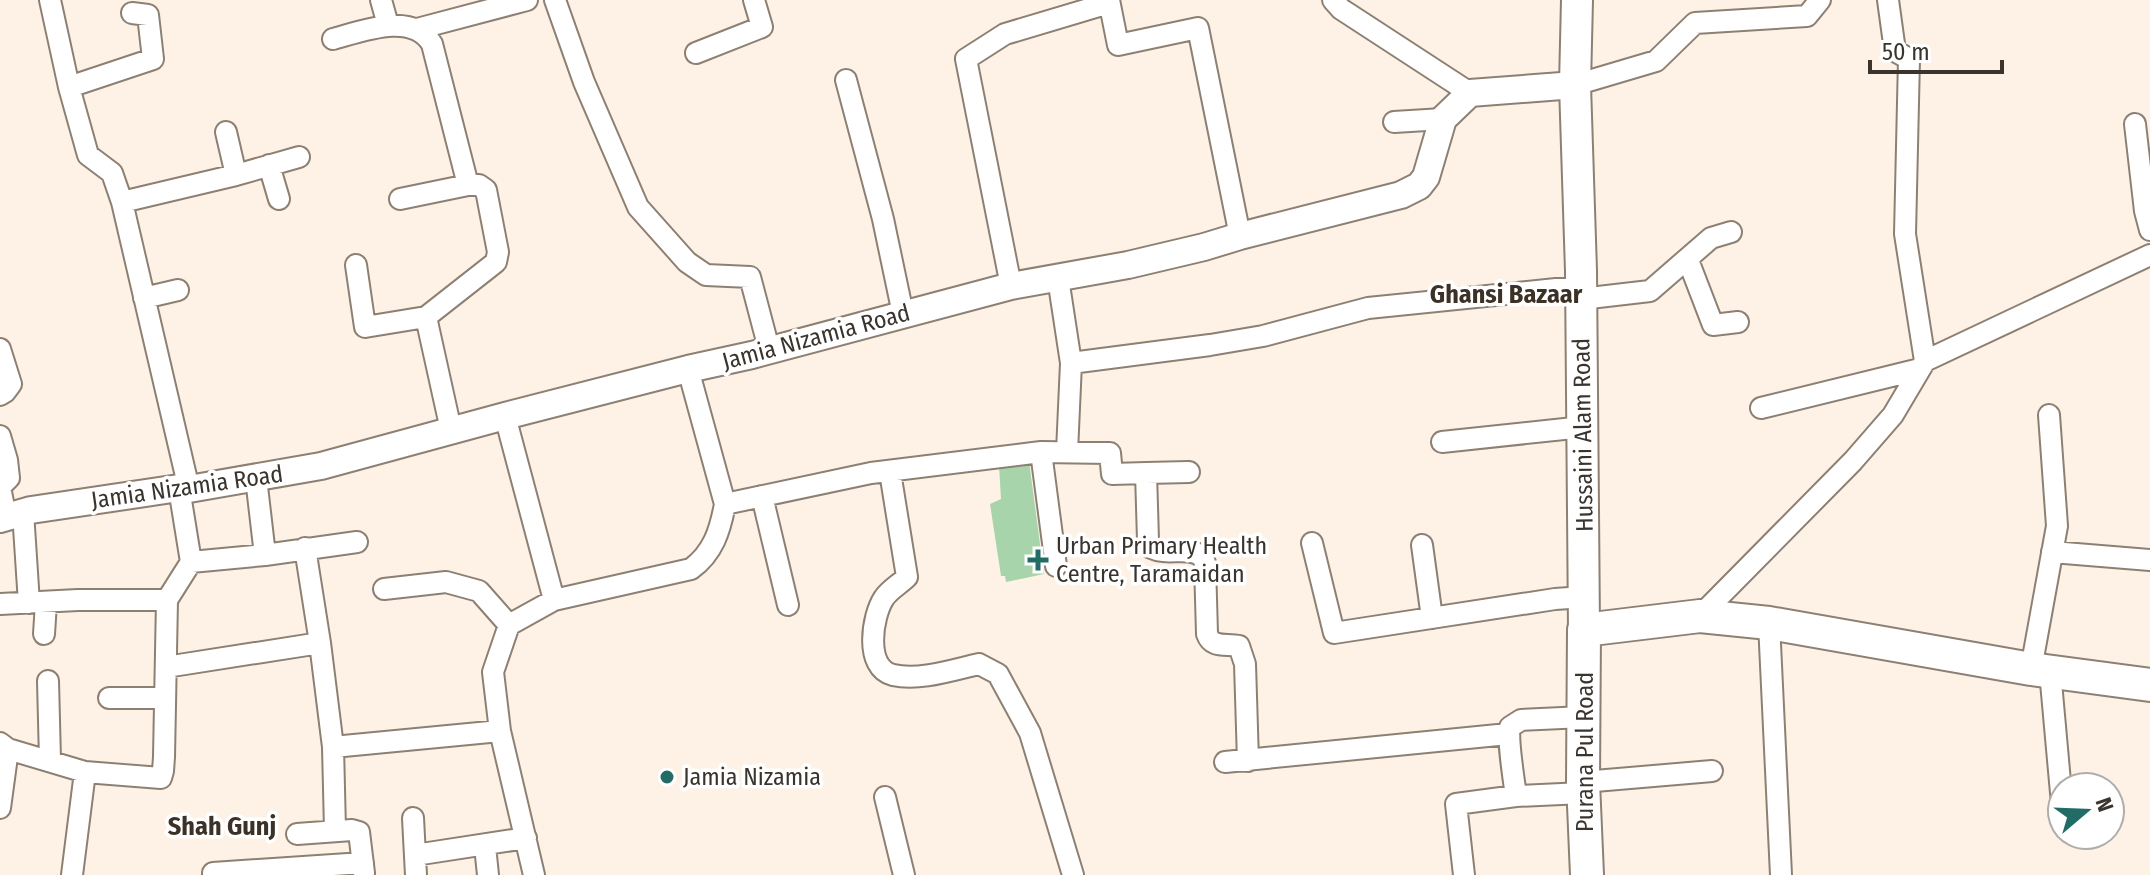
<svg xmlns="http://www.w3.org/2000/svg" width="2150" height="875" viewBox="0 0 2150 875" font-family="'Fira Sans Condensed',sans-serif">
<rect width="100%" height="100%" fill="#fef2e6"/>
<!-- green -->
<path fill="#a8d4ac" d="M1029,461L1044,574L1006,582L1005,576H1001L990,504L1001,499L999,466Z"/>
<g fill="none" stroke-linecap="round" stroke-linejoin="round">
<!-- minor casing -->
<g stroke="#8d8073" stroke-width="24">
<path id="minor" d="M50,0L69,87L88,155L112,173L122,202L189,489
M381,0L388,25
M555,0L584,82L638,207L687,262L706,275L750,277L769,349
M1109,0L1118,45L1198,28L1240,236
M1333,0L1341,9L1470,93
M417,29L527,0
M333,39C362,31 413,11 432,44L468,185L400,199
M696,53L762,27L754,0
M846,80L883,219L903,314
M1575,85L1656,61L1695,23L1807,16L1820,0
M69,87L153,59L148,15L132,13
M1394,122L1443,119
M2135,124L2145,211L2150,230
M226,132L236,175
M269,165L279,199
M122,202L236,175L299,157
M1688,260L1713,325L1738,322
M356,265L365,327L426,317
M1058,278L1071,363L1210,345L1263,336L1368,308L1556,289H1572L1581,271
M1011,286L966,59L1005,34L1109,3
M144,298L178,290
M1581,299L1650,291L1711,238L1731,232
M0,349L11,384L5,392L0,395
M1925,361L2150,255
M1761,408L1920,369
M505,416L554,600
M451,430L426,317L496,262L498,252L486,190L479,185H468
M0,436L7,460L9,478L0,487L6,517
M1442,442L1583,427
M1041,452L1056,566
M1067,452L1071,363
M890,472L907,577C900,584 889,590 884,598C872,616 864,668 893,675C920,681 952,670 979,664L998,674L1030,733L1073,875
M1146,473L1189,472
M256,478L265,555
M762,496L788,605
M725,504L871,473L1041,452L1110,453L1112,474L1146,473L1148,540L1151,548C1168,556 1186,546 1202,556L1205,563L1207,634C1212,649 1227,643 1239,646L1245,664L1248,761
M23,512L29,603
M1312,543L1334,633L1555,599L1584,597
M1422,545L1432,618
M305,548L320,643L333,747L335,830
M2052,552L2150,560
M191,562L265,555L357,542
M384,589L446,582L479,591L509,625L554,600L691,569C713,553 720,531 725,504L688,369
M0,604L78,600H167
M1700,616L1853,461L1893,415L1925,361L1905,234L1909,59L1895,51L1888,0
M1769,623L1781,875
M509,625L493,672L500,731L534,875
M44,634L46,603
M166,667L320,643
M2031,669L2057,526L2049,415
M2050,671L2062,804
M48,681L50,760
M109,698H164
M0,743L8,749L85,772L161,778L163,771L164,757L167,600L191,562L179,488
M333,747L500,731
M1225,762L1508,734
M1583,782L1712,771
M1516,796C1514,781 1507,738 1510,727L1521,720L1584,717
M885,797L904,875
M0,808L8,749
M413,818L416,875
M297,834L352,830L359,832L364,873
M485,846L488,875
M415,855L526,838
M213,873L363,863
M72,875L85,772
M1464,875L1456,804L1516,796L1583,793"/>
</g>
<!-- tertiary casing -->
<g stroke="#8d8073" stroke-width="30">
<path id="tertiary" d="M0,519L31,510L179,488L189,489L321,466L505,416L688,369L752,355L1011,286L1128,265L1204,247L1240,236L1401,195L1419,186L1426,177L1443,119L1470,93L1575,85"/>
</g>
<!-- secondary casing -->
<g stroke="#8d8073" stroke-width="34">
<path id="secondary" d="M1577,0L1575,85L1581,271L1584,630"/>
</g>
<!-- primary casing -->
<g stroke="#8d8073" stroke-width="36">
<path id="primary" d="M1587,875L1583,782L1584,630L1700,616L1769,623L2031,669L2150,685"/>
</g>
<!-- minor -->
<use href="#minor" stroke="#fff" stroke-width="20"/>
<!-- tertiary -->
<use href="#tertiary" stroke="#fff" stroke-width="26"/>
<!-- secondary -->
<use href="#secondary" stroke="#fff" stroke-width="30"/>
<!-- primary -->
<use href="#primary" stroke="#fff" stroke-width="32"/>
</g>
<!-- markers -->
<g fill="#226c67" stroke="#fff" stroke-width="3">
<path d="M1034 548h8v8h8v8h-8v8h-8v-8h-8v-8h8z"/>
<circle cx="667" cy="777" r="8"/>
</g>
<g text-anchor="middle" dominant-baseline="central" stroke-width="7" stroke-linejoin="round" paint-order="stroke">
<!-- street labels -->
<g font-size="24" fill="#3a342f" stroke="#fff">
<text transform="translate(816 337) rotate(-15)">Jamia Nizamia Road</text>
<text transform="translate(1583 435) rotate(-91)">Hussaini Alam Road</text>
<text transform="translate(187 487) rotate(-8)">Jamia Nizamia Road</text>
<text transform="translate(1585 752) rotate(-90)">Purana Pul Road</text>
</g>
<!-- poi labels -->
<g font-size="24" fill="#3a342f" stroke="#fff" text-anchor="start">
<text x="1056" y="546">Urban Primary Health<tspan x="1056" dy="28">Centre, Taramaidan</tspan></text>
<text x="683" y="777">Jamia Nizamia</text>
</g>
<!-- neighbourhood labels -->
<g font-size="26" font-weight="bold" fill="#3c3126" stroke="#fff">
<text x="1506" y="294">Ghansi Bazaar</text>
<text x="222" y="826">Shah Gunj</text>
</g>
</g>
<!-- north arrow -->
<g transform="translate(2086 811) rotate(71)"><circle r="38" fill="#ffffff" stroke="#b0aeac" stroke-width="2"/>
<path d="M0-6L14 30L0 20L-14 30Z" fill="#226c67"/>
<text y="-12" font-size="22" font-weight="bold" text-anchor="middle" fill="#3a342f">N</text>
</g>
<!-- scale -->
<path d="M1870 60v12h132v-12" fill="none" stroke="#3a342f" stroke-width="4"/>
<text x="1882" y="60" font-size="24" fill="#3a342f" stroke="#ffffff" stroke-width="6" paint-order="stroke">50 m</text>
</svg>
